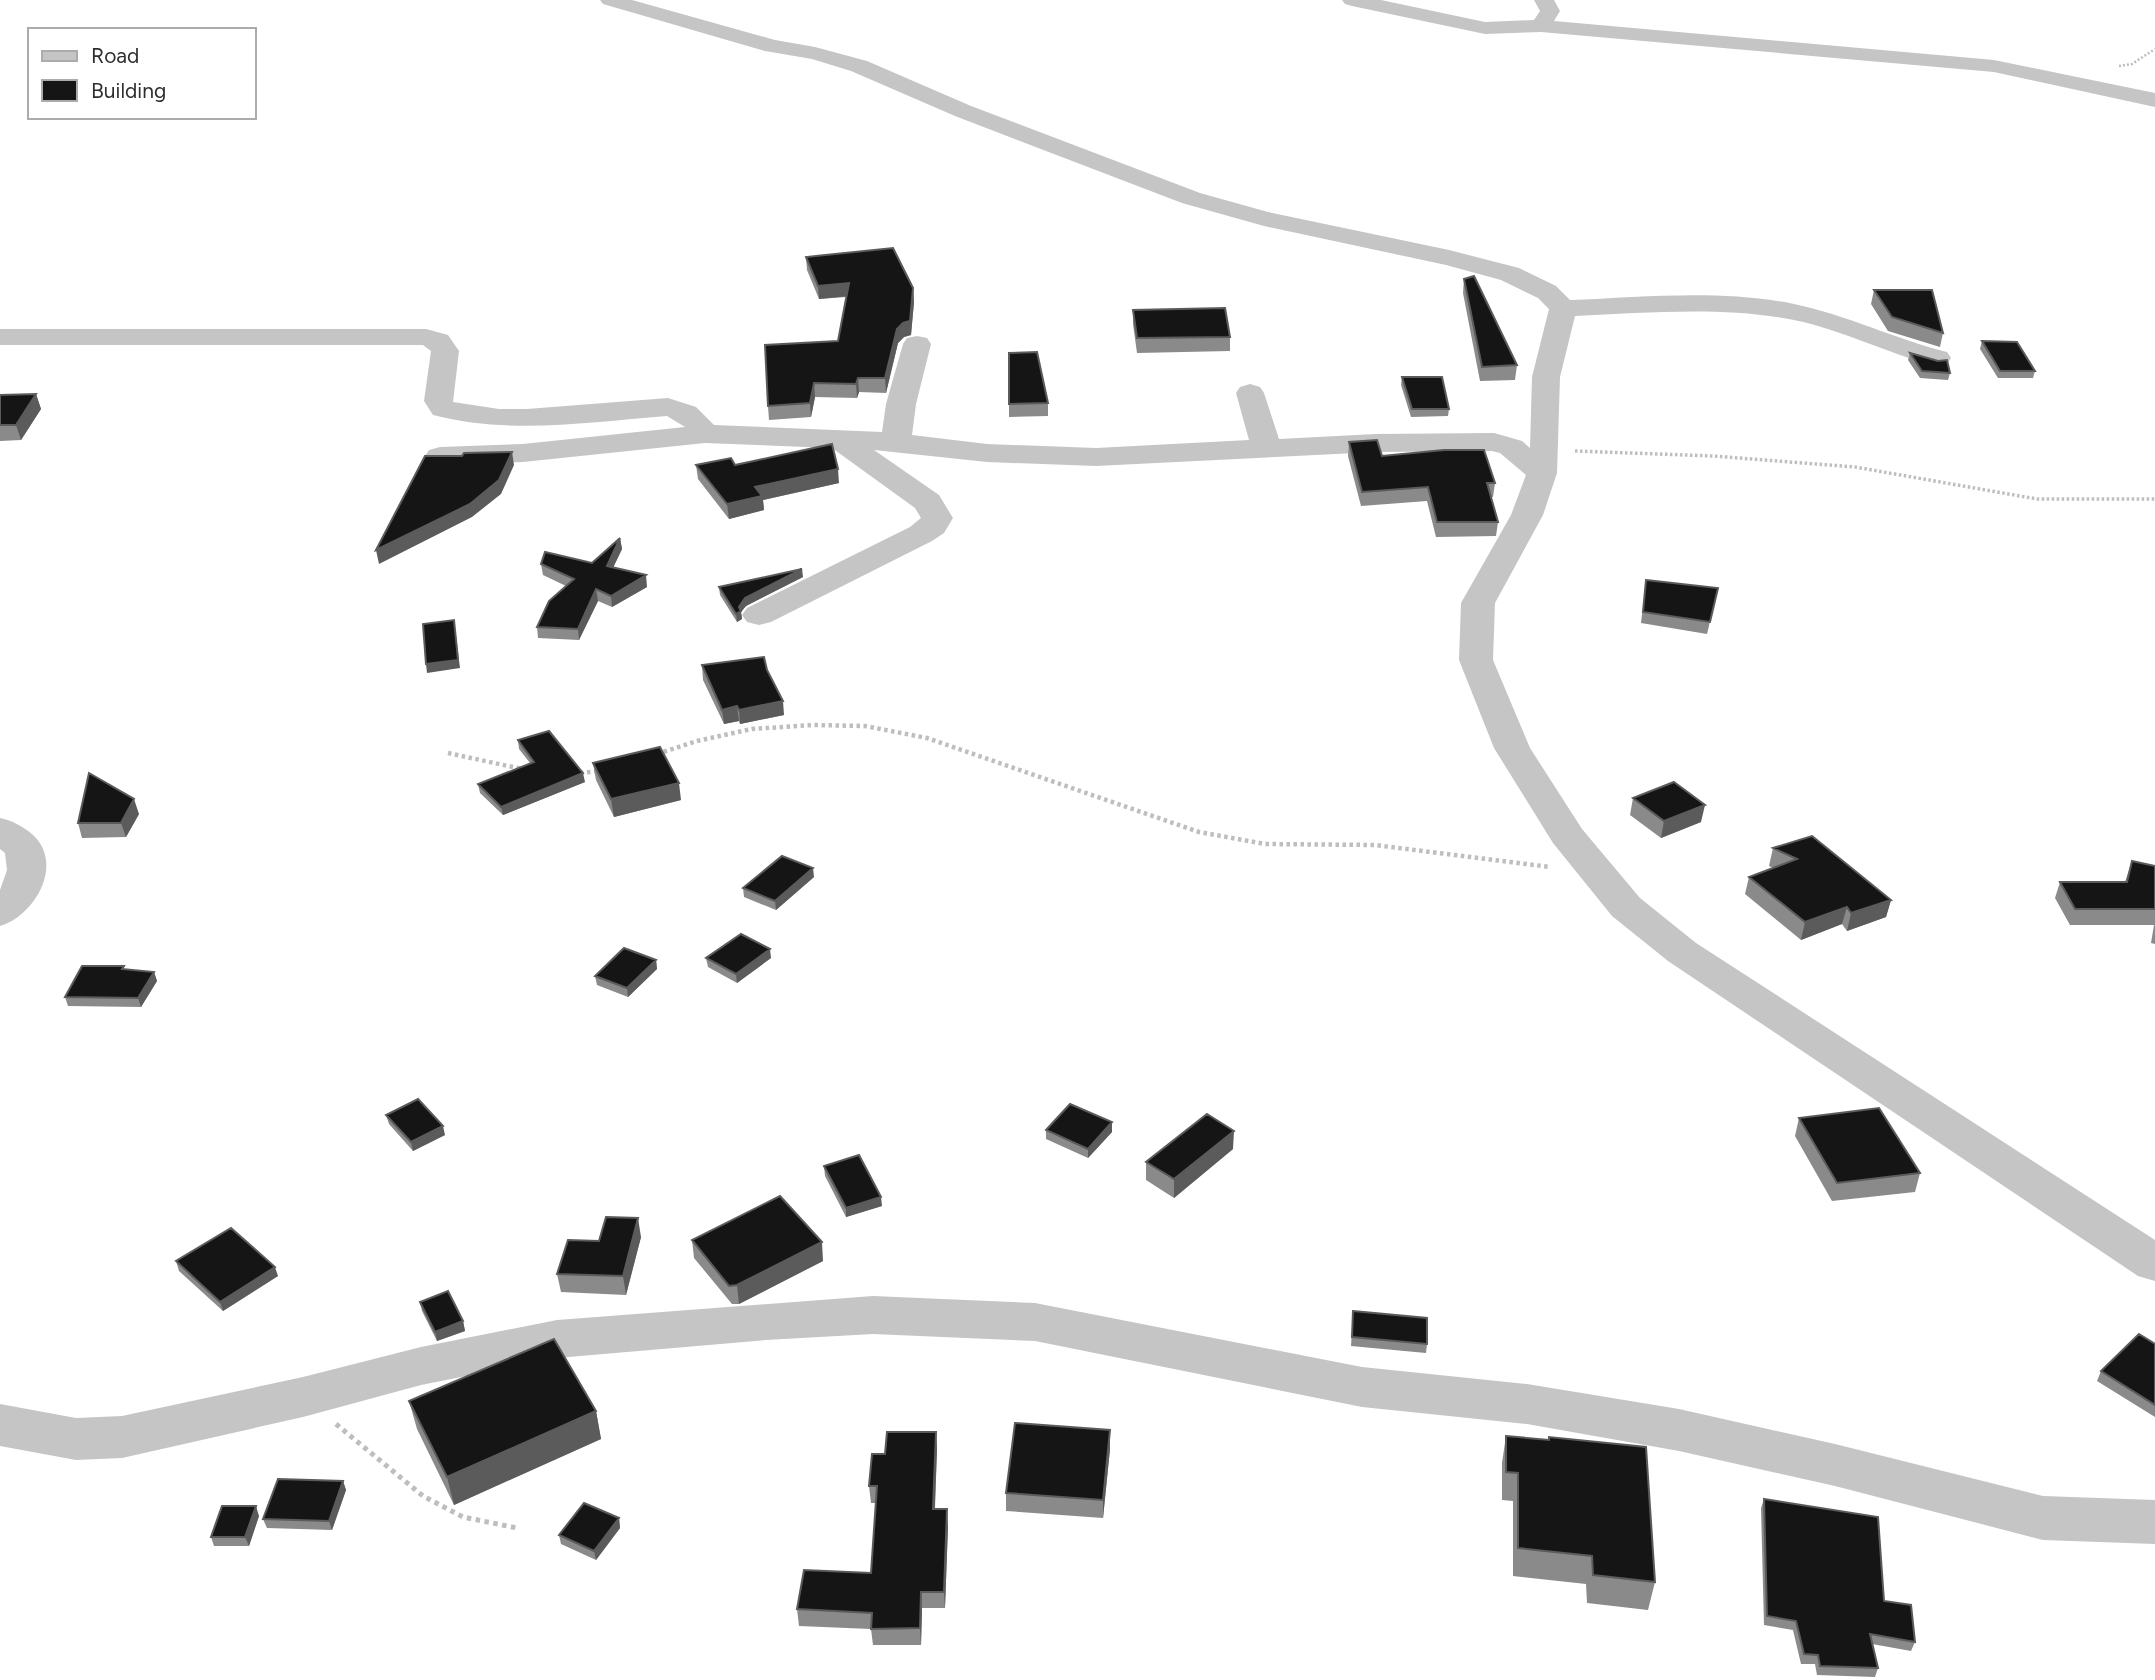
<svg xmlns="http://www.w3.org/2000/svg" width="2155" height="1680" viewBox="0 0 2155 1680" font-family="Figtree,sans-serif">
<rect width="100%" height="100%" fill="#fff"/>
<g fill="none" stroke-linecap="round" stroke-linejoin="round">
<!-- path-far3 -->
<path stroke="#bebebe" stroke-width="2.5" stroke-dasharray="2 2" stroke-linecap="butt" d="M2119,66L2132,64L2155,49"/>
<!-- path-far2 -->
<path stroke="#bebebe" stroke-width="3.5" stroke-dasharray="2.5 2.5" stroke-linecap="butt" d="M1575,451L1713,456L1855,467L2037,499H2155"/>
<!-- path-far1 -->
<path stroke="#bebebe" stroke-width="4.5" stroke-dasharray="3.5 3.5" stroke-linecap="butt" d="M448,753L522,769
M657,754L697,741L752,729L813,725L865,726L927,738L1199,832L1265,844L1375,845L1550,867
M580,773L599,771"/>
<!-- path -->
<path stroke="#bebebe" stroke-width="5" stroke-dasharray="4.5 4.5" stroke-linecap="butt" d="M336,1424L423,1496L463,1517L517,1528"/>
<!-- minor -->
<path fill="#c5c5c5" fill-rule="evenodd" d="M600,0H632L775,40L815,47L867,61L971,106L1200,193L1268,212L1449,250L1519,268L1556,286L1570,300C1644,297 1721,289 1794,304C1847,315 1895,339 1947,352L1951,358L1947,364L1937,366C1888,354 1843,330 1794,320C1722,306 1647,313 1575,316L1560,377L1557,473L1543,515L1495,603L1493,660L1530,748L1582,829L1640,898L1696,943L2155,1240V1281L2138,1276L1668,961L1612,916L1553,843L1494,748L1459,660L1461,603L1511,515L1526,475L1500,453L1492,451L1376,452L1096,466L987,462L874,450L939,495L953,518L944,533L932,541L771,622L759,625L747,622L742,615L747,608L910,527L921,518L915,508L832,448L705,443L523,462L440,465L429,462L425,456L429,450L440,447L523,444L685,427L667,416C588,422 511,435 433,415L424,401L431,351L423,345H0V329H426L448,335L459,351L453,402L499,409H527L668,398L696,407L714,425L882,432L886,404L903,344L907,338L917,336L927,338L931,344L916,404L912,435L987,444L1096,448L1249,440L1236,393L1240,387L1250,384L1260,387L1264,393L1279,439L1376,434L1494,433L1522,441L1530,448L1532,377L1549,309L1538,298L1501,280L1446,265L1264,226L1182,203L955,116L851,71L812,59L765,51L603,4Z
M1342,0H1381L1485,22L1534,20L1540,11L1534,0H1554L1560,11L1554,21L1994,60L2155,93V107L1994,72L1541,32L1485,34L1352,6L1345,4Z
M0,818C15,821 37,833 43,849C56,879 29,918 0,926V890L7,870L5,853L0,849Z
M873,1296L1035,1303L1362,1367L1527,1384L1679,1409L1835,1444L2043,1496L2155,1500V1544L2043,1540L1835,1486L1679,1451L1527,1424L1362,1407L1035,1341L873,1334L766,1340L557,1358L421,1385L303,1417L122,1458L76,1460L0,1446V1404L76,1418L122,1416L303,1377L421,1347L557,1320Z"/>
</g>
<!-- wall -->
<path fill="#8a8a8a" d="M806,257L913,288L914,302L911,335L904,337L898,343L886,393L859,392L857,398L815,397L811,417L769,420L768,406L838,341L846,297L819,299L807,270Z
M1464,279L1517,365L1515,380L1480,381L1463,293Z
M1874,290L1943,333L1940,347L1888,331L1871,304Z
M1133,310L1230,337V351L1137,353L1133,324Z
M1982,341L2035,371L2033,378H1998L1980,349Z
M1009,353L1048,403V416L1009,417Z
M1910,353L1950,373L1948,380L1920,378L1908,360Z
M1402,377L1449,409L1448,416L1411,417L1401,385Z
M36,394L41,409L21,440L0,441V395Z
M1349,442L1382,456L1495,483L1493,497H1491L1498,522L1496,536L1436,537L1427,501L1361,506L1348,456Z
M696,465H735L839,483L763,500L764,510L729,519L698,479Z
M620,538L622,549L613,568L647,587L612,607L598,601L579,640L538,638L537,627L566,586L543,575L541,564L592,563Z
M803,577L746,606L741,612L742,619L737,622L720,595L719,587Z
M1646,580L1718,588L1707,634L1641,623Z
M702,665L767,670L784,715L740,724L739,721L724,724L703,680Z
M518,740L585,782L503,815L480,793L478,784L530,763L519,749Z
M593,763L681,800L614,817L596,780Z
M1633,798L1701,822L1661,838L1630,815Z
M139,814L126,837L82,838L78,823Z
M1773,848L1891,900L1886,917L1847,931L1842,924L1801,940L1745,894L1749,877L1773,868L1769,866Z
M2132,861L2155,866V944L2151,943L2154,925H2070L2055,898L2060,882H2125Z
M814,877L776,910L744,897L743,888Z
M706,958H771L737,983L708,967Z
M656,960L657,969L628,997L597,985L595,976Z
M124,966V969L154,972L157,981L141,1007L68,1006L65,997Z
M386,1115L445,1135L413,1151L389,1124Z
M1799,1118L1920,1173L1915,1192L1832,1201L1795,1136Z
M1112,1122V1132L1088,1158L1046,1139V1130Z
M1233,1149L1174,1198L1146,1180V1162Z
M824,1166L882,1206L846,1217L825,1176Z
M641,1237L626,1295L561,1292L557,1274L599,1241Z
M692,1240L823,1261L739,1304H732L694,1258Z
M176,1261L278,1276L223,1311L179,1271Z
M420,1302L463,1321L465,1331L437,1341L422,1311Z
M1353,1311L1427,1344L1426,1353L1351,1346Z
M2155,1344V1417L2097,1381L2101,1371Z
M409,1401L596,1411L601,1439L454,1505L417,1429Z
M1110,1430V1449L1103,1518L1006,1511V1493Z
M936,1432L937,1449L935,1509L948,1526L945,1608H922L921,1645H873L871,1629L799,1626L797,1609L871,1573L876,1503H871L869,1486L885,1454Z
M1506,1436L1655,1582L1648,1610L1587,1603L1586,1584L1513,1576V1501L1502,1500V1463Z
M343,1481L346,1490L332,1530L267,1528L263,1519Z
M1764,1499L1884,1601L1915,1642L1911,1651L1872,1644L1878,1668L1875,1677L1817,1675L1815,1664H1801L1793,1630L1764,1625L1761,1508Z
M259,1516L249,1546H214L211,1537Z
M619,1518L620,1528L596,1560L561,1544L559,1535Z"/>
<!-- shaded-wall -->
<path fill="#5b5b5b" d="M849,283L850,296L819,299L818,286Z
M913,288L914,302L911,335L904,337L898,343L886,393L885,378L897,329Z
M858,378L859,392L857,398L856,384Z
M814,383L815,397L811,417L810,403Z
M36,394L41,409L21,440L16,425Z
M512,452L514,465L501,494L472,517L379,564L376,550Z
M838,469L839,483L763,500L764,510L729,519L727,504L755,487Z
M620,538L622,549L608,578L607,566Z
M802,569L803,577L746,606L741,612L742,619L737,622L736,614L739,607L745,598Z
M646,575L647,587L612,607L611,596Z
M596,589L598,601L579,640L578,629Z
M454,620L460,668L427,673L426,664Z
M783,701L784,715L740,724L739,710Z
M737,706L739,721L724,724L722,710Z
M583,773L585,782L503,815L501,807Z
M679,783L681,800L614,817L611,799Z
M134,799L139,814L126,837L121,823Z
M1705,805L1701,822L1661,838L1664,821Z
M813,868L814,877L776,910L775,901Z
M1891,900L1886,917L1847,931L1851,913Z
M1847,907L1842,924L1801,940L1805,922Z
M770,949L771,958L737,983L736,974Z
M656,960L657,969L628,997L627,988Z
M154,972L157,981L141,1007L138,998Z
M1112,1122V1132L1088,1158V1149Z
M443,1126L445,1135L413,1151L411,1142Z
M1234,1131L1233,1149L1174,1198V1179Z
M881,1197L882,1206L846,1217V1208Z
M638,1218L641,1237L626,1295L623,1276Z
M822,1242L823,1261L739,1304L737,1285Z
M275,1267L278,1276L223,1311L220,1302Z
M463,1321L465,1331L437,1341L435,1332Z
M596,1411L601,1439L454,1505L447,1477Z
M1110,1430V1449L1103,1518V1500Z
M936,1432L937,1449L934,1526L933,1509Z
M343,1481L346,1490L332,1530L329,1521Z
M256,1506L259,1516L249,1546L245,1537Z
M947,1509L948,1526L945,1608L944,1592Z
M619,1518L620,1528L596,1560L594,1551Z
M921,1592L922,1608L921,1645L920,1628Z"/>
<!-- building -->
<path fill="#151515" stroke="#5b5b5b" stroke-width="2" d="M893,248L913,288L910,321L903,323L897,329L885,378H858L856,384L814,383L810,403L768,406L765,345L838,341L849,283L818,286L806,257Z
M1474,276L1517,365L1482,367L1464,279Z
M1874,290H1932L1943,333L1892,317Z
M1225,308L1230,337L1137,338L1133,310Z
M1982,341L2017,342L2035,371H2000Z
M1037,352L1048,403L1009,404V353Z
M1910,353L1938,361L1947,360L1950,373L1922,371Z
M1402,377H1442L1449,409H1412Z
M36,394L16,425H0V395Z
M1377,440L1382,456L1444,450H1484L1495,483H1487L1498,522H1437L1428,487L1362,492L1349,442Z
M832,444L838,469L755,487L762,496L727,504L696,465L731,458L735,465Z
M512,452L499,480L470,504L376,550L425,456H462L464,453Z
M620,538L607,566L646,575L611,596L596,589L578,629L537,627L549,601L574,579L541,564L545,552L592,563Z
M802,569L745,598L739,607L741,611L736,614L719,587Z
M1646,580L1718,588L1710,622L1643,612Z
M454,620L458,660L426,664L423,624Z
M764,657L767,670L783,701L739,710L737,706L722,710L702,665Z
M549,731L583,773L501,807L478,784L534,762L518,740Z
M660,747L679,783L611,799L593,763Z
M89,773L134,799L121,823H78Z
M1674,782L1705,805L1664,821L1633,798Z
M1812,836L1891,900L1851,913L1847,907L1805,922L1749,877L1797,859L1773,848Z
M782,856L813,868L775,901L743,888Z
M2132,861L2155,866V909H2075L2060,882H2127Z
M741,934L770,949L736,974L706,958Z
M624,948L656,960L627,988L595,976Z
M82,966H124L122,969L154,972L138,998L65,997Z
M418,1099L443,1126L411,1142L386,1115Z
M1070,1104L1112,1122L1088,1149L1046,1130Z
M1879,1108L1920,1173L1837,1183L1799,1118Z
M1207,1114L1234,1131L1174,1179L1146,1162Z
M859,1155L881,1197L846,1208L824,1166Z
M780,1196L822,1242L737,1285L729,1286L692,1240Z
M606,1217L638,1218L623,1276L557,1274L568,1240L599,1241Z
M231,1228L275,1267L220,1302L176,1261Z
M448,1291L463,1321L435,1332L420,1302Z
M1353,1311L1427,1318V1344L1352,1337Z
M2139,1334L2155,1344V1405L2101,1371Z
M554,1339L596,1411L447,1477L409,1401Z
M1015,1423L1110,1430L1103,1500L1006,1493Z
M887,1432H936L933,1509H947L944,1592H921L920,1628L871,1629L872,1613L797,1609L804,1570L871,1573L877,1486H869L872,1454H885Z
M1506,1436L1549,1440V1437L1646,1447L1655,1582L1593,1575L1592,1556L1518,1548V1473L1506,1472Z
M278,1479L343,1481L329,1521L263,1519Z
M1764,1499L1878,1517L1884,1601L1911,1605L1915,1642L1870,1634L1878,1668L1820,1666L1818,1655L1804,1654L1796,1621L1767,1616Z
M584,1503L619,1518L594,1551L559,1535Z
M222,1506H256L245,1537H211Z"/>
<!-- legend -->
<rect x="28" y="28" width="228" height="91" fill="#ffffff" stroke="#ababab" stroke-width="2"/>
<rect x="42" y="51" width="35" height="10" fill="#c5c5c5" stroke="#ababab" stroke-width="2"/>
<text x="91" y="63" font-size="21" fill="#2e2e2e">Road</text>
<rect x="42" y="80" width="35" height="21" fill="#151515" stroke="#ababab" stroke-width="2"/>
<text x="91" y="98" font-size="21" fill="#2e2e2e">Building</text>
</svg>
